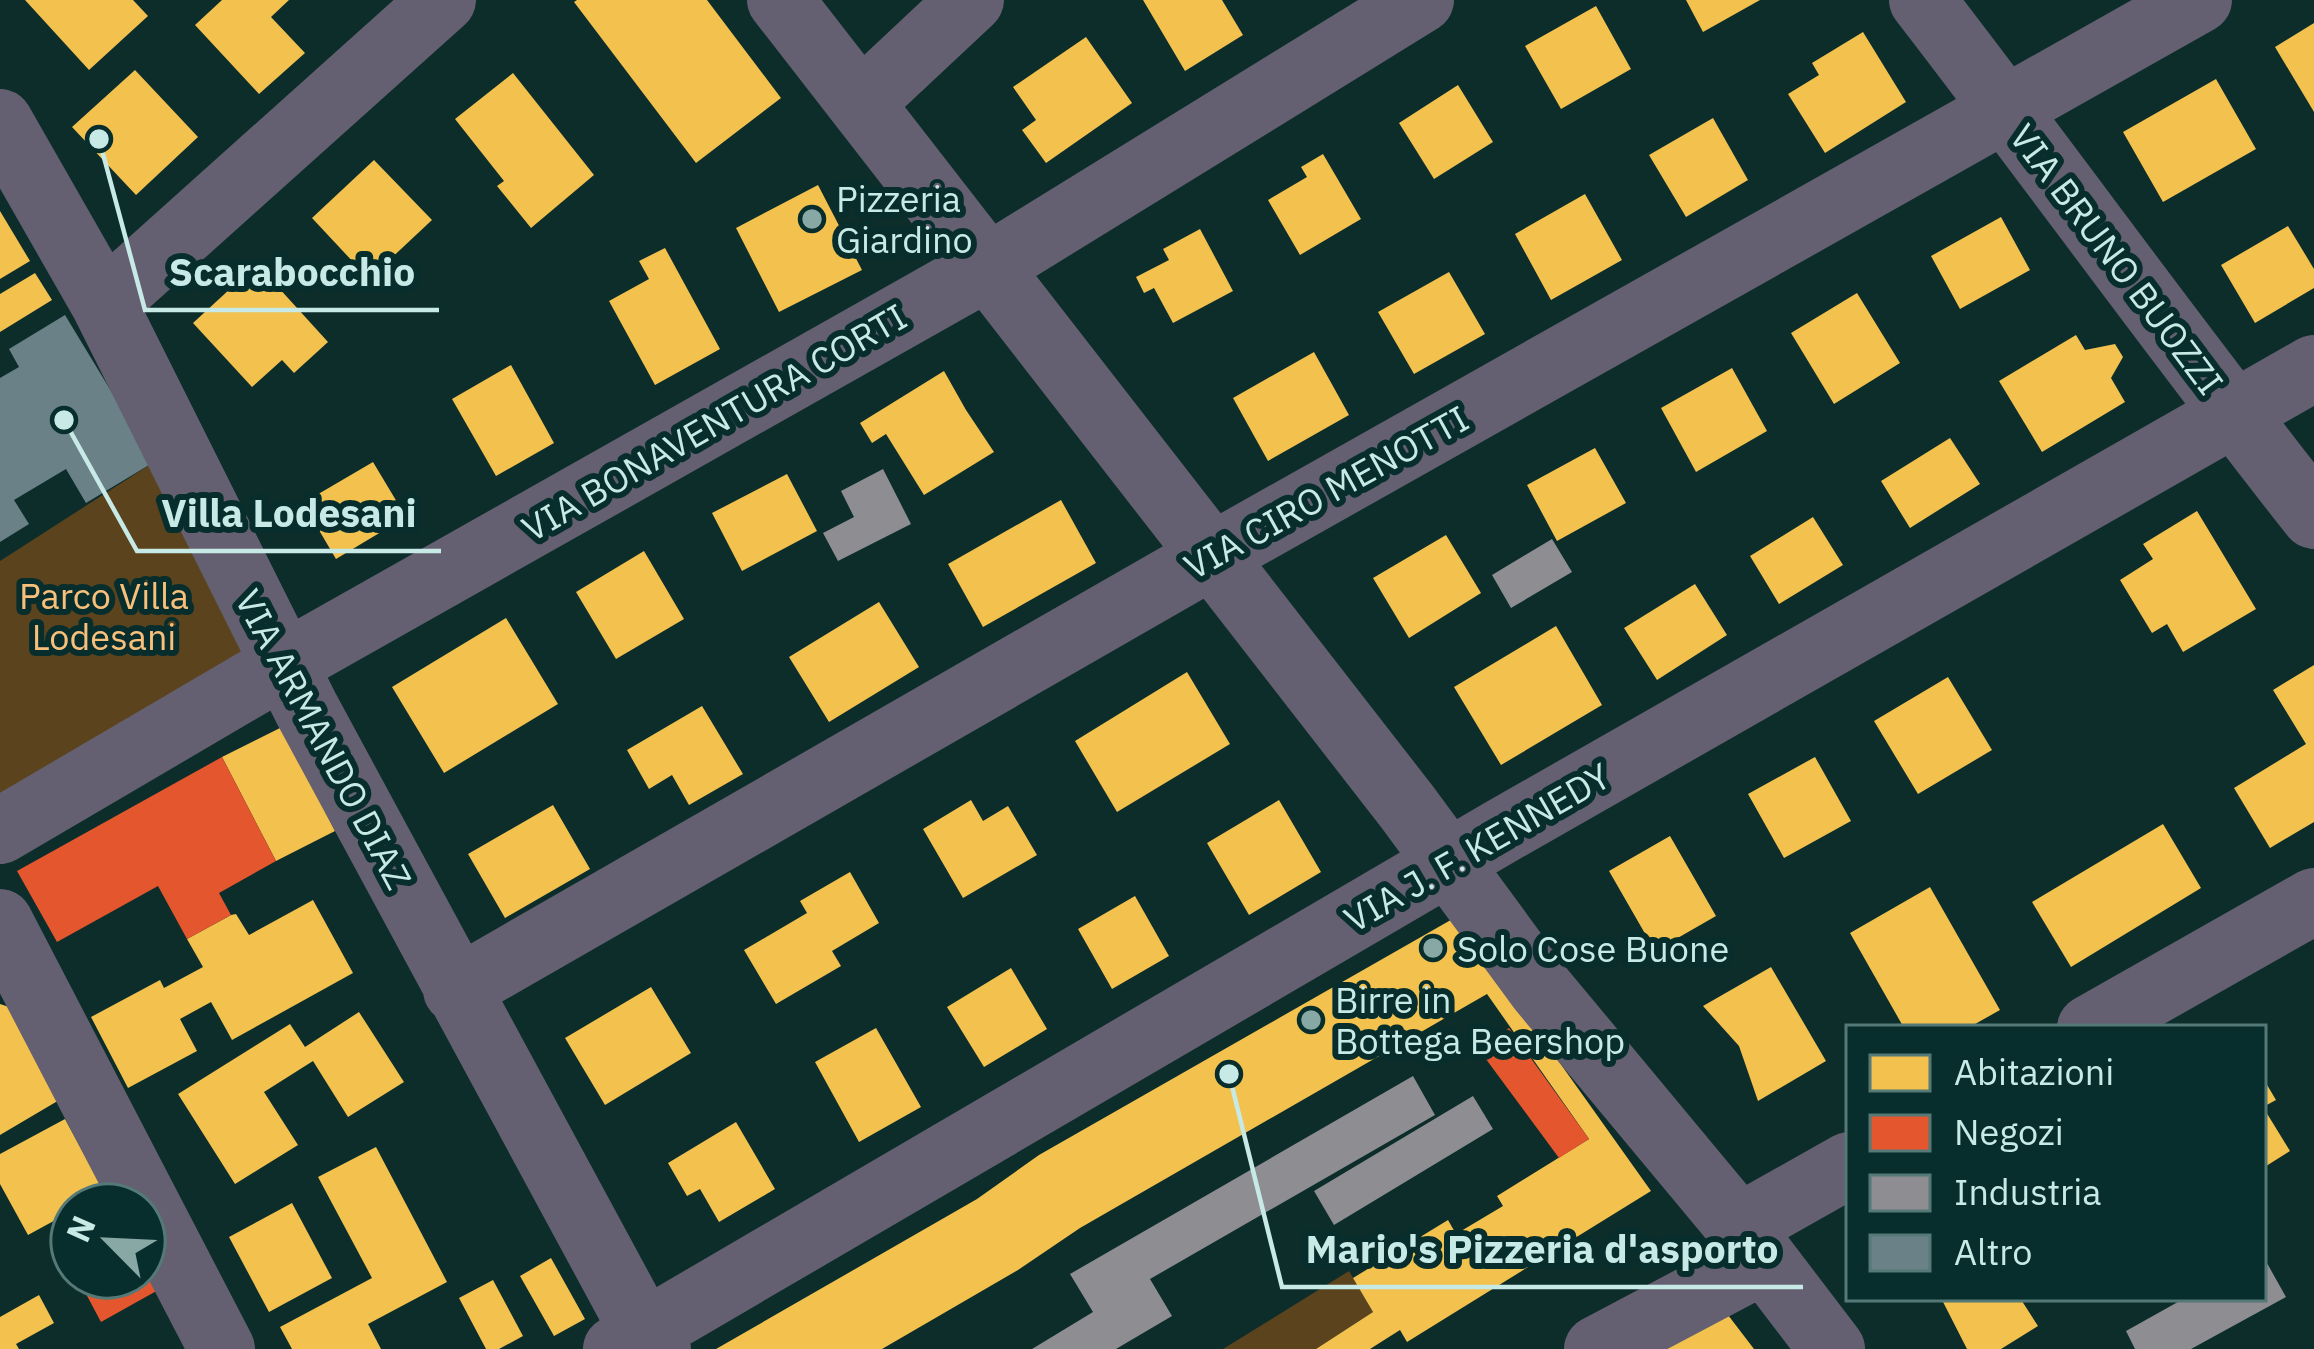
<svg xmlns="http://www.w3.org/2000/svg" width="2314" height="1349" viewBox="0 0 2314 1349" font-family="'IBM Plex Sans',sans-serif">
<rect width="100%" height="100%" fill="#0d2d2b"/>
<!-- green -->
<path fill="#5b431e" d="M154,462L247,648L0,804V561Z
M1349,1271L1373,1312L1316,1349H1223Z"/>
<!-- homes -->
<path fill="#f2c14e" d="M25,0H133L148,16L89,70Z
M222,0H289L271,17L305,53L259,94L195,25Z
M577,0H707L781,98L696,163L574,2Z
M1143,0H1222L1243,35L1185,71Z
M1686,0H1760L1703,32Z
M1596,6L1631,69L1561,109L1525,46Z
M2314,23V112L2275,47Z
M1863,32L1906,102L1825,153L1788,94L1819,75L1812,63Z
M1086,37L1132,103L1046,163L1022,130L1036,120L1013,87Z
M135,70L198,137L136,195L72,127Z
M513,73L594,175L531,228L497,186L504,181L455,119Z
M2216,79L2256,149L2163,202L2123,132Z
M1458,85L1493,142L1434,179L1399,123Z
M1713,118L1748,180L1686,217L1649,155Z
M1323,154L1361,219L1300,255L1268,200L1307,177L1301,167Z
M374,160L432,220L369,279L312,218Z
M818,185L862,270L779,312L736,228Z
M1585,194L1622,260L1551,300L1515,234Z
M0,211L30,261L0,279Z
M2001,217L2030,270L1960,309L1931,256Z
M2288,226L2314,269V288L2255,323L2221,265Z
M1200,229L1233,291L1173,323L1154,288L1144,293L1136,277L1169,260L1163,249Z
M665,248L720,349L655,385L609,301L649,279L639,261Z
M257,264L328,342L294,373L282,360L252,387L193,323Z
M1449,272L1485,334L1414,374L1378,312Z
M35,273L52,300L0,332V294Z
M1857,293L1900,363L1834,404L1791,333Z
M2076,335L2085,350L2115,344L2123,357L2111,378L2125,402L2042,452L1999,381Z
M1314,352L1349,415L1268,461L1233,398Z
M511,365L554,443L496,476L452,399Z
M1732,368L1767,431L1696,472L1661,408Z
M944,371L966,410L994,452L924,495L886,434L872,443L860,423Z
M1950,438L1980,484L1910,528L1881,481Z
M1595,448L1626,503L1557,541L1527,485Z
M373,462L406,517L336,559L303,503Z
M787,474L817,531L742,571L712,513Z
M1061,500L1096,563L983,627L948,564Z
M2197,511L2256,609L2183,652L2167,624L2152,633L2120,580L2153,559L2143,544Z
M1813,517L1843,565L1779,604L1750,556Z
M1446,535L1481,593L1409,638L1373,578Z
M644,551L684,619L616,659L576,592Z
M1695,584L1727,635L1657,680L1624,628Z
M879,602L919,667L829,722L789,657Z
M506,618L558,704L444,773L392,687Z
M1556,626L1602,705L1501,765L1454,687Z
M2314,665V822L2270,848L2234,788L2306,744L2273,690Z
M1187,672L1230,744L1117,812L1075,741Z
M1948,677L1992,750L1918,794L1874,721Z
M702,706L743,774L689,805L672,775L649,789L627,750Z
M282,727L335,831L276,861L222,757Z
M1815,757L1851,821L1784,858L1748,794Z
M971,800L983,821L1008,806L1037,855L963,898L923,829Z
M1279,800L1321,872L1249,915L1207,843Z
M553,805L590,869L505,918L468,854Z
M2163,824L2201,888L2071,967L2032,902Z
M1670,836L1716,916L1655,951L1609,871Z
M850,872L879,923L832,951L841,966L776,1004L744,950L807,913L800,901Z
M1930,887L2000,1010L1968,1028H1904L1850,933Z
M1135,896L1169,956L1112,989L1078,929Z
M313,900L353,973L232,1040L211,1002L180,1019L197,1051L128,1088L91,1017L160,980L164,988L203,967L187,939L231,915L236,914L249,935Z
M1456,917L1651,1191L1407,1342L1400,1330L1370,1349H1316L1373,1312L1353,1278L1448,1220L1456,1234L1503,1206L1497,1196L1589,1139L1487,994L1080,1228L1018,1270L882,1349H716L977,1199L1039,1155Z
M1771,967L1826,1061L1758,1101L1739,1046L1703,1006Z
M1011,968L1047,1029L984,1067L947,1007Z
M651,987L691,1053L605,1105L565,1038Z
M0,1004L9,1007L61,1099L0,1135Z
M359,1012L404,1082L348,1117L313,1061L264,1092L298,1145L235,1184L178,1094L290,1024L305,1047Z
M876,1028L921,1107L859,1142L815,1062Z
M2263,1078L2276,1100L2263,1107L2290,1151L2263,1168Z
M65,1119L105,1193L84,1205H72V1211L28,1235L0,1184V1154Z
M736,1122L775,1189L719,1222L700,1189L687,1196L668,1163Z
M376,1147L447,1282L368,1324L381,1349H292L280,1327L372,1278L318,1177Z
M292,1203L332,1278L269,1312L229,1237Z
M551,1258L585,1319L554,1336L520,1276Z
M493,1280L523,1336L499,1349H486L459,1298Z
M39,1295L54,1323L16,1344L19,1349H0V1317Z
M1715,1298L1754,1349H1646Z
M1941,1298H2020L2038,1326L2001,1349H1967Z"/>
<!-- shops -->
<path fill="#e4572e" d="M222,757L276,861L219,893L231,915L187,939L158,886L57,942L17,871Z
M1509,1028L1589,1139L1559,1158L1477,1047Z
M144,1259L160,1289L101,1322L77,1277H144Z"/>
<!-- industry -->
<path fill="#8d8d92" d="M883,469L911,524L838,561L823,533L854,517L841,491Z
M1552,539L1572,572L1511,608L1492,575Z
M1413,1076L1435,1115L1150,1279L1172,1316L1116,1349H1032L1093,1312L1070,1274Z
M1473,1096L1493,1129L1334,1225L1314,1191Z
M2263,1256L2286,1297L2191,1349H2135L2126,1331L2185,1298H2263Z"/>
<!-- building -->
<path fill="#6a8187" d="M65,315L154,462L86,503L66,469L14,500L29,524L0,542V378L19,367L9,349Z"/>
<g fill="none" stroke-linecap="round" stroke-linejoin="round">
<!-- minor -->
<path stroke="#656071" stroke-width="66" d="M780,0L1408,808L1541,989L1739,1227L1832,1349
M1922,0C2054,171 2180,347 2314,516
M861,103L971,0
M0,122L104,304L306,708L644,1333L658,1349
M104,304L443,0
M0,831L283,665L988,267L1421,0
M0,922L222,1349
M456,990L1212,556L2199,0
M2090,1028L2314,901
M1739,1227L1849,1165
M616,1349L1502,831L2314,368
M1597,1349L1763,1261"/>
</g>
<!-- markers -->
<g fill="#87a8a5" stroke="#072e2c" stroke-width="4.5">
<circle cx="812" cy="219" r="12"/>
<circle cx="1433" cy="948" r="12"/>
<circle cx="1311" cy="1020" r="12"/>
</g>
<g text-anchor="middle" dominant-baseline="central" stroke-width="12" stroke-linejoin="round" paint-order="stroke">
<!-- poi labels -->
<g font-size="36" fill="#c8eae7" stroke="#072e2c" text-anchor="start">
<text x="836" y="198">Pizzeria<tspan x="836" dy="41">Giardino</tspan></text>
<text x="1457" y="948">Solo Cose Buone</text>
<text x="1335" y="999">Birre in<tspan x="1335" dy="41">Bottega Beershop</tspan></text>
</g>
<!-- street labels -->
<g font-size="36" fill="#c8eae7" stroke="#072e2c">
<text transform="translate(2117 259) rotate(53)">VIA BRUNO BUOZZI</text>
<text transform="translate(714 422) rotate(-30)">VIA BONAVENTURA CORTI</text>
<text transform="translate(1326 492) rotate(-29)">VIA CIRO MENOTTI</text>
<text transform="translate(324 739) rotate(62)">VIA ARMANDO DIAZ</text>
<text transform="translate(1477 847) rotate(-30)">VIA J. F. KENNEDY</text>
</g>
<!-- park labels -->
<g font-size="36" fill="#f9c07c" stroke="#072e2c">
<text x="104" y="595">Parco Villa<tspan x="104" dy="41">Lodesani</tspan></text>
</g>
</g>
<!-- callouts -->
<path fill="none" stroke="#c8eae7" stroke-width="4.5" d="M99 139L145 310H439M64 420L137 551H441M1229 1074L1282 1287H1803"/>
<g fill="#c8eae7" stroke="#072e2c" stroke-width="4.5">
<circle cx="99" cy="139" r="12"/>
<circle cx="64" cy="420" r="12"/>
<circle cx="1229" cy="1074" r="12"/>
</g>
<g font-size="39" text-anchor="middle" font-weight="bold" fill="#c8eae7" stroke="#072e2c" stroke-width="12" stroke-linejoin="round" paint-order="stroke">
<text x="292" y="286">Scarabocchio</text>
<text x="289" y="527">Villa Lodesani</text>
<text x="1542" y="1263">Mario's Pizzeria d'asporto</text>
</g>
<!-- legend -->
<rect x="1846" y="1025" width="420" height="276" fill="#072e2c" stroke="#547977" stroke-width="3"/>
<rect x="1870" y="1055" width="60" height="36" fill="#f2c14e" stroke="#547977" stroke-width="3"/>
<text x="1954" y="1085" font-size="36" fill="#c8eae7">Abitazioni</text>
<rect x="1870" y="1115" width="60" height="36" fill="#e4572e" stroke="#547977" stroke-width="3"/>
<text x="1954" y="1145" font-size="36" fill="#c8eae7">Negozi</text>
<rect x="1870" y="1175" width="60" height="36" fill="#8d8d92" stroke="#547977" stroke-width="3"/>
<text x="1954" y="1205" font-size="36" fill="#c8eae7">Industria</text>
<rect x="1870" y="1235" width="60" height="36" fill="#6a8187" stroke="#547977" stroke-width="3"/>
<text x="1954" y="1265" font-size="36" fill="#c8eae7">Altro</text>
<!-- north arrow -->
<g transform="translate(108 1241) rotate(294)"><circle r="57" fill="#072e2c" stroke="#547977" stroke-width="3"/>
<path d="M0-9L21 45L0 30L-21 45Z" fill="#87a8a5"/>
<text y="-18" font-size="33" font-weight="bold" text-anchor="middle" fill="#c8eae7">N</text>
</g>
</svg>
